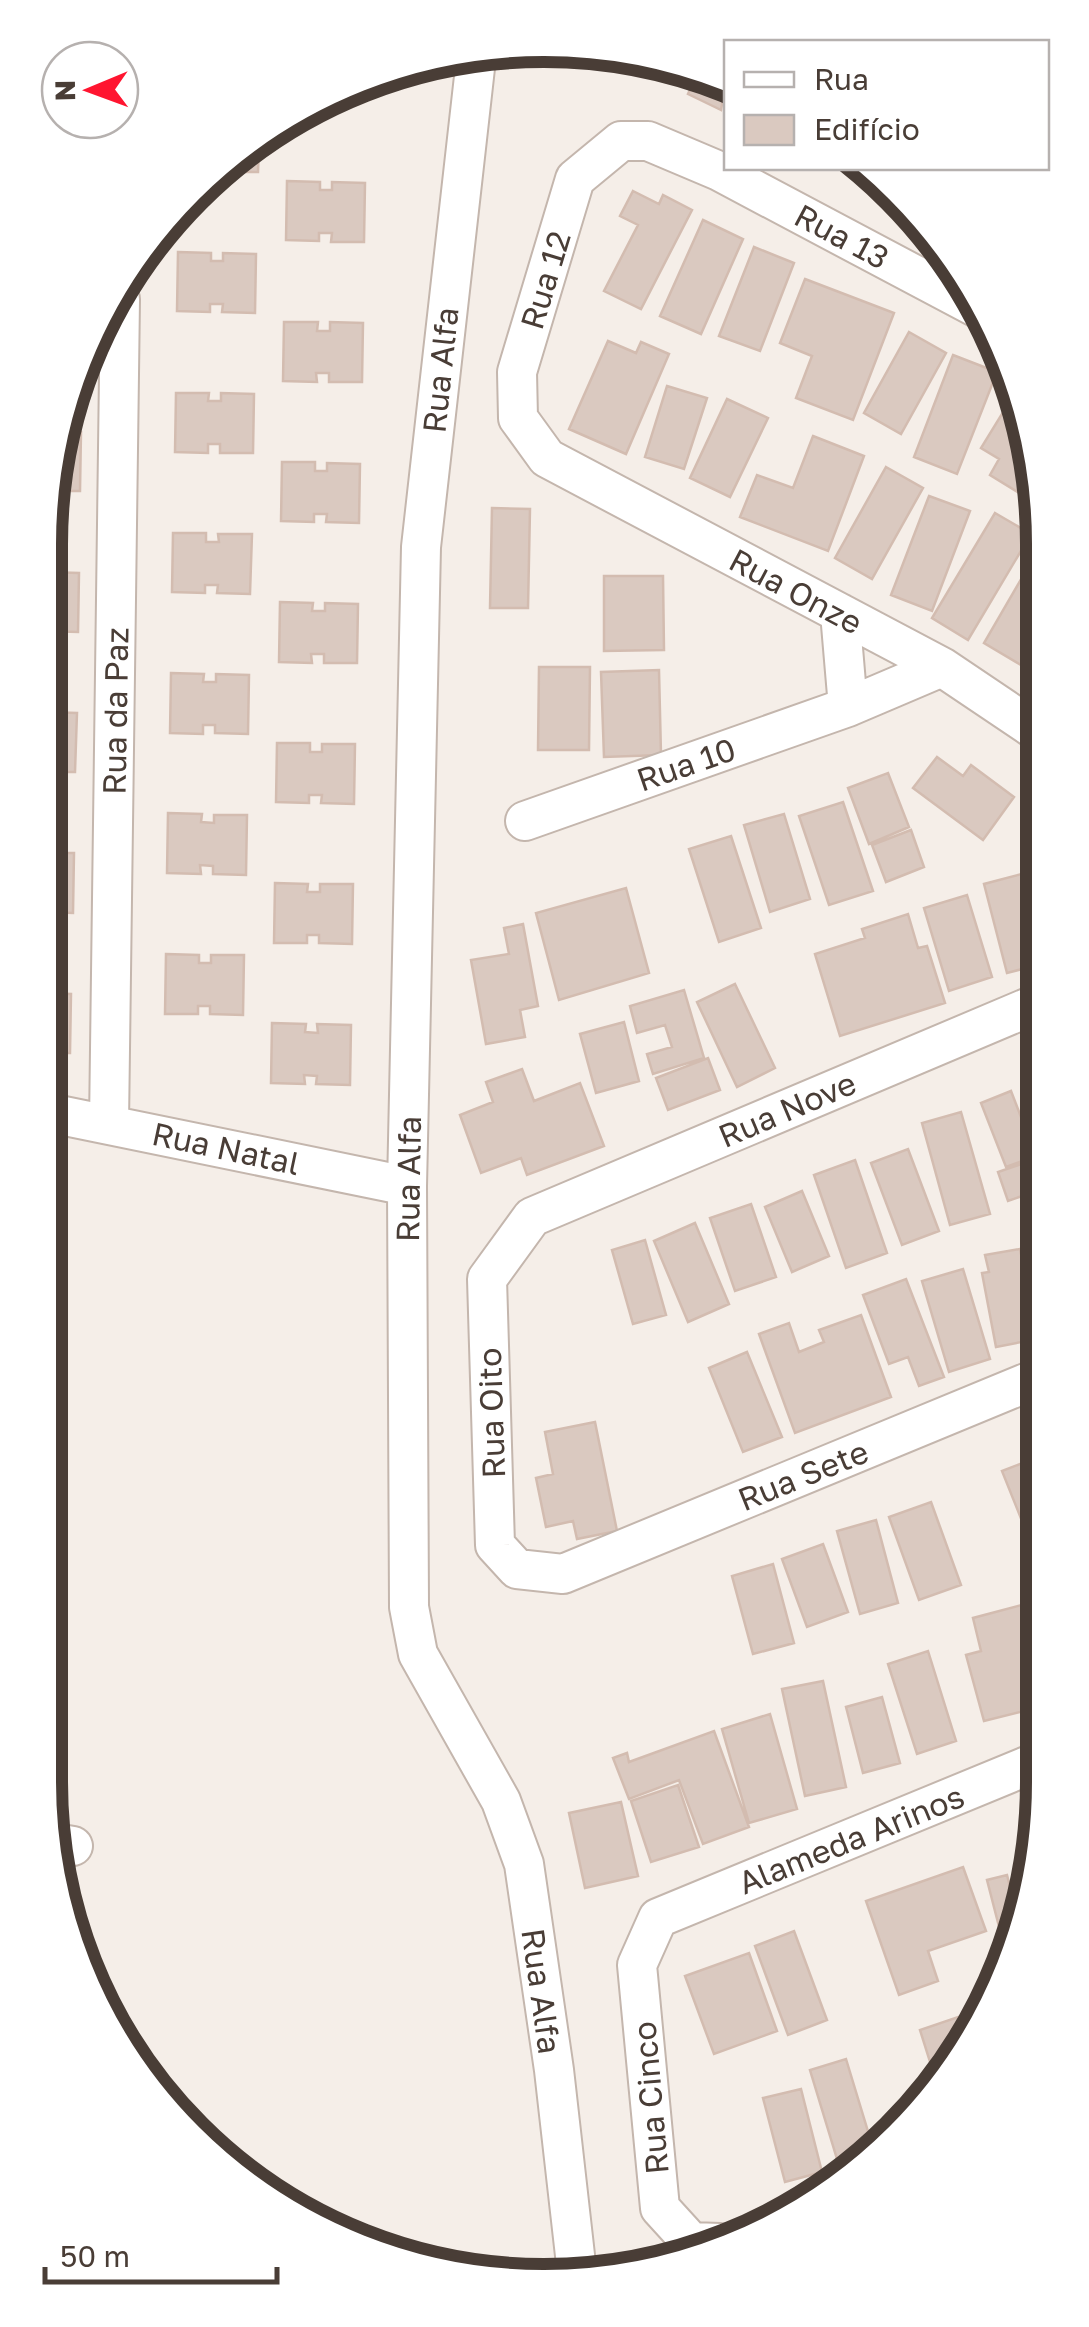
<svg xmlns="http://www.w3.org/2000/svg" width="1089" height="2327" viewBox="0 0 1089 2327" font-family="'Golos Text',sans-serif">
<rect width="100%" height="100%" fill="#f5eee8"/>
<!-- building -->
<path fill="#dac9c0" stroke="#d3bcb0" stroke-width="2.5" d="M697,75L726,81L721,110L688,94Z
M259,146L258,172H225V169Z
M841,168H868L879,179L878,182Z
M287,181L320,182V190H332V182L365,183L364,242H331L332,233H319V241L286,240Z
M633,191L659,204L663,195L692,210L641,309L604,291L638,225L620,216Z
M703,220L743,239L701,334L660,316Z
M754,247L794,263L760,351L719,336Z
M178,252L211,253V261H223V253L256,254L255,313L222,312L223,304H210V312L177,311Z
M805,279L894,313L853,420L796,398L812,356L780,343Z
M284,322H318L317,331H330V322L363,323L362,382H329V373H316L317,382L283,381Z
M909,332L946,353L901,434L864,413Z
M608,341L636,353L641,342L669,354L626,454L569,429Z
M953,355L997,372L957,474L914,457Z
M667,386L707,398L684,469L645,457Z
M1016,391L1040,479L1029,499L990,475L999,459L981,448Z
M176,393H209L208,401H221V393L254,394L253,453H220V444H208V453L175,452Z
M727,399L768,418L730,497L690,478Z
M67,432H81L80,491H56Z
M813,436L864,456L828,551L740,517L757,475L793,488Z
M282,462H315V471H327V463L360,464L359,523L326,522L327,514H314V522L281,521Z
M886,467L923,488L872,579L835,558Z
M929,496L970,511L932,611L891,595Z
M492,508L530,509L528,608H490Z
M995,513L1031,534L968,640L932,618Z
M173,533H206V542H219L218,534H252L250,594L217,593L218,585H205V593L172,592Z
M1034,557L1040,560V632L1021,665L984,643Z
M46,572L79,573L78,632L45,631Z
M604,576H663L664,650L604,651Z
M280,602L313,603L312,611H325V603L358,604L357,663H324V654H311L312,663L279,662Z
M539,667H590L589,750H538Z
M659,670L661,755L604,757L601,672Z
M171,673L204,674L203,682H216V674L249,675L248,734L215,733V725H203V734L170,733Z
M45,712L77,713L75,772H45Z
M277,743H310V752H322V744H355L354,804L321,803L322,795H309V803L276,802Z
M937,757L963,776L971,765L1014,797L983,840L913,788Z
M888,773L909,827L869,844L848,788Z
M843,802L873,891L829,905L799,816Z
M168,813L202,814L201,822L214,823V815H247L246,875L213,874V866L200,865L201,874L167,873Z
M784,814L810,899L770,912L744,825Z
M911,830L924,867L886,882L872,845Z
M731,836L761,928L719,942L689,849Z
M45,853H74L73,913L45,912Z
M1029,872L1041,919V964L1007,973L984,884Z
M275,883L308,884L307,892H320V884H353L352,944L319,943V935H307V943H274Z
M626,888L649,973L559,1000L536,913Z
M967,895L992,977L949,991L924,908Z
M908,914L918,948L927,946L945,1003L840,1036L815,954L865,938L862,929Z
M523,924L538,1006L520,1010L525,1037L486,1044L471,960L509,954L504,928Z
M166,954L199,955V963H211V955H244L243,1015L210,1014V1006H198V1014H165Z
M735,984L775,1068L737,1087L697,1002Z
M684,990L704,1058L653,1074L647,1054L672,1047L665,1025L637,1033L630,1006Z
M45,993L71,994L70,1053H45Z
M624,1022L639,1081L596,1093L580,1034Z
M272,1023L306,1024L305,1032L318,1033L317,1024L351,1025L350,1085L316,1084L317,1076L304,1075L305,1084L271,1083Z
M708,1058L720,1090L668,1110L656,1078Z
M522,1069L534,1101L580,1083L604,1146L527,1175L521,1158L481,1173L460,1115L493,1102L486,1082Z
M1042,1080V1124L1027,1086Z
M1011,1091L1036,1156L1006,1167L981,1103Z
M961,1112L990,1214L950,1225L922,1123Z
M908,1149L939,1231L902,1245L871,1163Z
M1039,1158L1042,1189L1008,1201L998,1172Z
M855,1160L887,1253L846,1268L814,1175Z
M802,1191L829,1256L792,1272L765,1207Z
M751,1204L776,1277L735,1291L710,1218Z
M695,1223L729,1304L688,1322L654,1241Z
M1042,1223V1303L1030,1225Z
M645,1240L666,1315L633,1324L612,1250Z
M1020,1249L1037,1339L996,1347L982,1273L989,1272L985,1255Z
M963,1269L990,1359L949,1372L922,1281Z
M906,1279L944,1377L919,1386L908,1357L889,1364L863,1295Z
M861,1315L891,1397L795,1433L759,1334L789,1323L799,1352L824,1342L819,1330Z
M747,1352L782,1437L743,1452L709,1368Z
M595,1422L617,1531L577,1539L573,1521L546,1527L536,1478L553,1474L545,1432Z
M1043,1455V1559L1038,1561L1002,1471Z
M931,1502L961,1585L919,1600L889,1517Z
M876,1520L898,1603L860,1614L837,1531Z
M823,1544L848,1612L807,1627L782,1559Z
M773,1564L794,1643L753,1654L732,1576Z
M1037,1601L1043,1627L1044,1706L984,1721L966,1655L981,1651L973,1618Z
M928,1651L956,1741L917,1754L888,1664Z
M823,1681L846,1787L805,1796L782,1689Z
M882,1697L900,1763L863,1773L846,1707Z
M770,1714L797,1809L749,1823L722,1729Z
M714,1731L749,1827L703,1844L679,1780L629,1799L613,1758L627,1753L629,1762Z
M678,1785L699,1847L651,1862L631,1801Z
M621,1802L638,1876L585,1888L569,1813Z
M1036,1823L1030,1851L1022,1829Z
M963,1867L986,1931L928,1951L938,1981L899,1995L866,1901Z
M1007,1875L1013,1899L1021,1896L1011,1948L1005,1950L987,1880Z
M794,1931L827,2020L788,2035L755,1946Z
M749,1953L777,2031L714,2054L685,1976Z
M964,2015L970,2032L937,2084L920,2030Z
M846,2059L873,2148L837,2159L810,2070Z
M801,2089L822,2172L785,2182L763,2098Z"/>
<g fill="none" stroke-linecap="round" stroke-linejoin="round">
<!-- minor casing -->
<g stroke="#c4b6ad" stroke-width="42">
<path id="minor" d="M476,59L421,547L407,1186L409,1607L418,1654L501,1801L524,1864L554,2070L577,2273
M981,310L719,171L648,141H621L575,179L517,372L518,418L547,458L942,667L1040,733
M840,613L848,707
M525,821L848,707L942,667
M1041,1002L532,1217L487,1279L495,1545L517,1569L563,1574L1043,1376
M45,1112L407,1186
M109,1124L120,299
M55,1843L73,1846
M720,2243L691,2242L660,2208L637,1965L658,1918L1044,1759"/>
</g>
<!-- minor -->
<use href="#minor" stroke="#fff" stroke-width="38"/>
</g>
<g text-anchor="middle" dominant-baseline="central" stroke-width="8" stroke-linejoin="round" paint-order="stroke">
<!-- street labels -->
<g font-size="32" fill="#493d36" stroke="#fff">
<text transform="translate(842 236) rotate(28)">Rua 13</text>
<text transform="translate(545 280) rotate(-73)">Rua 12</text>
<text transform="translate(440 370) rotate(-84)">Rua Alfa</text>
<text transform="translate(796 591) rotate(28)">Rua Onze</text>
<text transform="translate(115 711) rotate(-89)">Rua da Paz</text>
<text transform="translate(686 764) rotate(-19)">Rua 10</text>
<text transform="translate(787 1109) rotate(-23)">Rua Nove</text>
<text transform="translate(226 1148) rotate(12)">Rua Natal</text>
<text transform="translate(408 1179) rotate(-89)">Rua Alfa</text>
<text transform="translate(491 1413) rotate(-92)">Rua Oito</text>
<text transform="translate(803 1475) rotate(-22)">Rua Sete</text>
<text transform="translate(851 1839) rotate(-22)">Alameda Arinos</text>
<text transform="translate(542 1991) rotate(82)">Rua Alfa</text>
<text transform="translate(650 2098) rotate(-95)">Rua Cinco</text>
</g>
</g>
<!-- crop -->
<path d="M0 0H1089V2327H0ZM544 62H544A482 482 0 0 1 1026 544V1782A482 482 0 0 1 544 2264H544A482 482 0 0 1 62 1782V544A482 482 0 0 1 544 62Z" fill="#fff" fill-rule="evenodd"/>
<path fill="none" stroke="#493d36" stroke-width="12" d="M544 62H544A482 482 0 0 1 1026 544V1782A482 482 0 0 1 544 2264H544A482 482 0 0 1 62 1782V544A482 482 0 0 1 544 62Z"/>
<!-- legend -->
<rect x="724" y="40" width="325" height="130" fill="#ffffff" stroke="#b6b1af" stroke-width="2.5"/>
<rect x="744" y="72" width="50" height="15" fill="#ffffff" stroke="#b6b1af" stroke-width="2.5"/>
<text x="814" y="90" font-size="30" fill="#493d36">Rua</text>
<rect x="744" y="115" width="50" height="30" fill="#dac9c0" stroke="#b6b1af" stroke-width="2.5"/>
<text x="814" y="140" font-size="30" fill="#493d36">Edifício</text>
<!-- north arrow -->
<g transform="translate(90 90) rotate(269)"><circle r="48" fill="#ffffff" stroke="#b6b1af" stroke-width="2.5"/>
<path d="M0-8L18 38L0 25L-18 38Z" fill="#ff1530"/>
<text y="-15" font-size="28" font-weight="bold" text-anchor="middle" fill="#493d36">N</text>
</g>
<!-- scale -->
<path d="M45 2267v15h232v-15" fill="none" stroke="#493d36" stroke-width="5"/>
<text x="60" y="2267" font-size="30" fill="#493d36" stroke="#ffffff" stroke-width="8" paint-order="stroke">50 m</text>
</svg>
